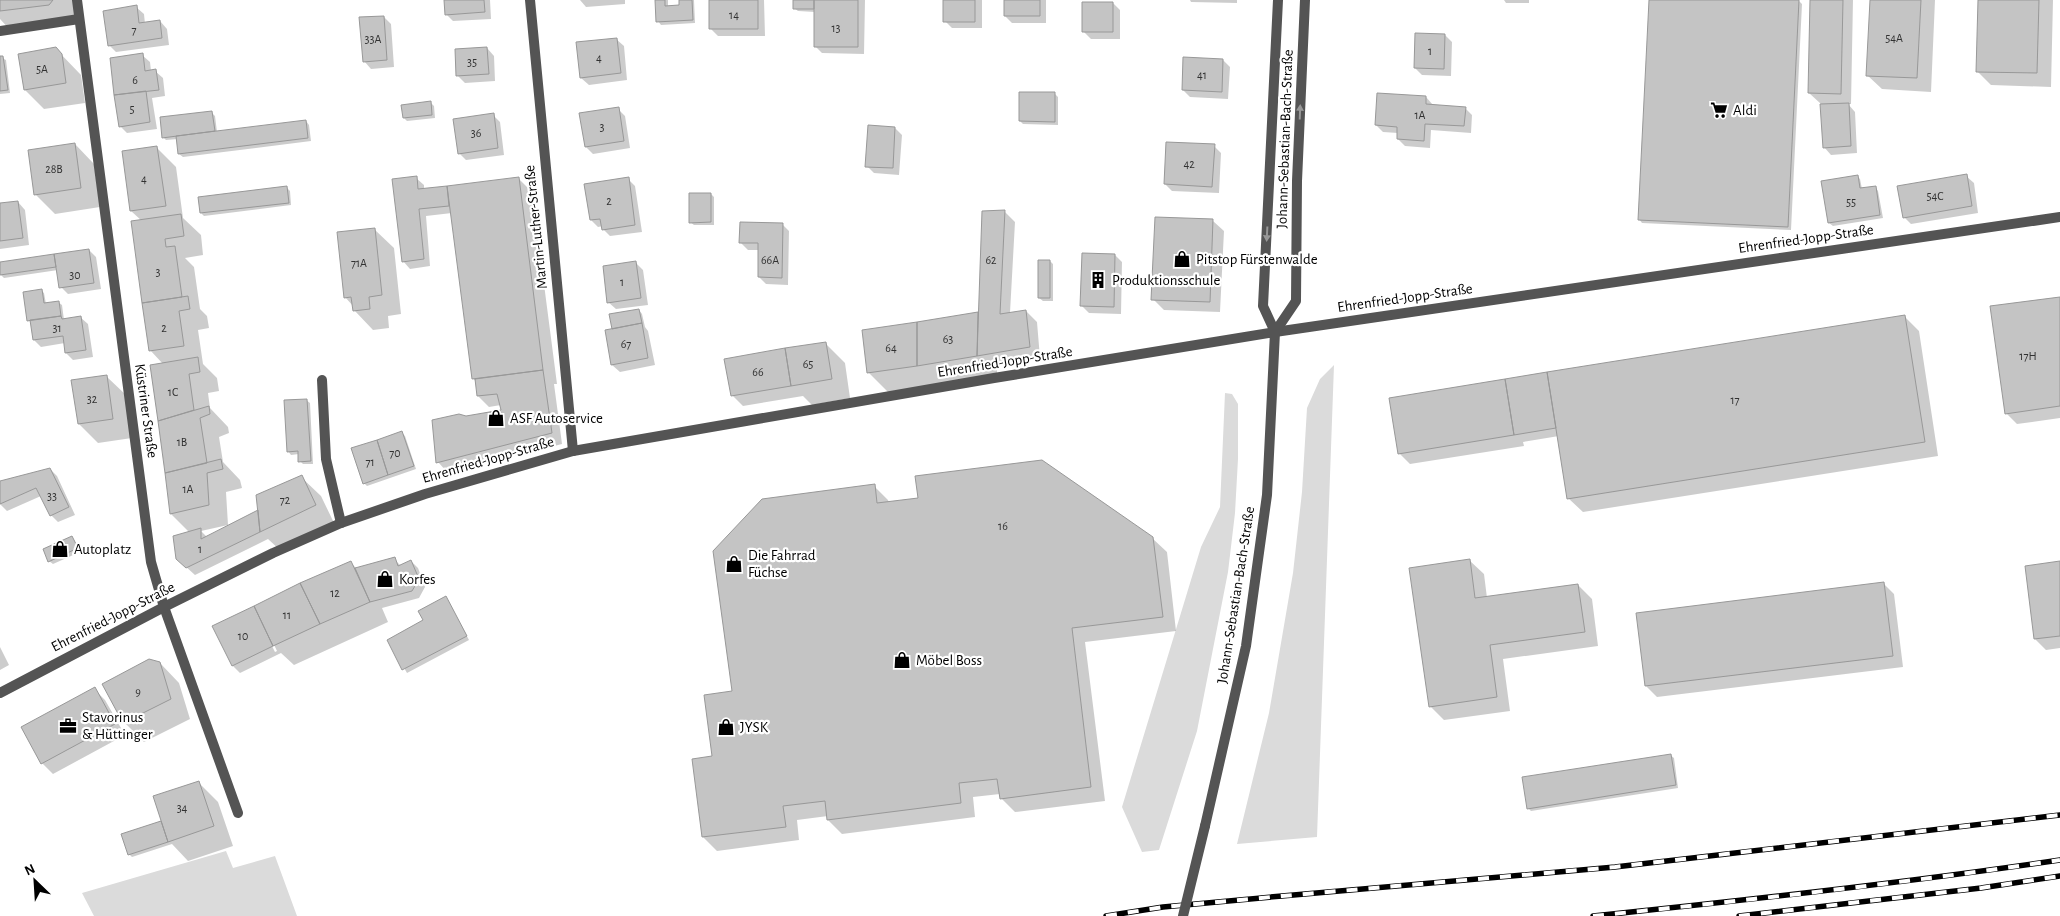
<svg xmlns="http://www.w3.org/2000/svg" width="2060" height="916" viewBox="0 0 2060 916" font-family="'Alegreya Sans',sans-serif">
<rect width="100%" height="100%" fill="#fff"/>
<!-- green -->
<path fill="#dbdbdb" d="M1334,365L1317,837L1237,844L1269,713L1293,573L1302,492L1307,408L1320,379Z
M1225,393L1232,394L1238,404V459L1235,513L1228,572L1197,731L1159,850L1142,852L1122,807L1201,547L1220,507Z
M226,851L233,868L275,856L297,916H94L82,893Z"/>
<!-- shadow -->
<path fill="#0003" fill-rule="evenodd" d="M0,0H75L78,14L69,24L12,32L0,19Z
M445,0H490L491,19L453,21L446,14Z
M580,0H625V4L586,7Z
M657,0H668V7H680V0H694L695,23L661,25L658,21Z
M711,0H764L765,36H718L711,29Z
M794,0H865L864,54L822,53L815,46V12L798,11L794,8Z
M945,0H982V28H952L945,21Z
M1005,0H1046V23H1012L1005,16Z
M1190,0H1237V3L1191,2Z
M1504,0H1529V3H1506Z
M1650,0H1777L1799,1L1802,4L1791,230L1642,223L1639,219Z
M1811,0H1853L1851,104H1848L1855,112L1857,153L1831,155L1824,147L1821,104L1809,93Z
M1871,0H1935L1931,92L1882,89L1867,75Z
M1979,0H2053L2051,87L1991,85L1977,71Z
M1113,3L1120,10V39H1091L1084,32Z
M136,7L144,14L145,24L160,21L167,29L169,45L116,52L109,45Z
M384,17L391,24L394,67L371,69L364,61Z
M1445,35L1452,42L1451,76L1422,75L1415,68Z
M616,39L624,46L627,80L589,85L581,78Z
M487,48L494,56L495,81L465,83L458,76Z
M56,49L81,75L85,103L44,109L25,90Z
M142,55L150,62L151,71H155L163,78L165,96L152,98L157,129L127,133L120,126Z
M0,57L6,60L10,93L0,94Z
M1223,60L1230,67L1228,99L1190,97L1183,90Z
M1055,94L1058,97V125L1023,124L1020,121Z
M1426,97L1433,105L1465,108L1472,115L1471,133L1431,130L1430,148L1405,146L1398,139V133L1383,132L1376,125Z
M431,103L434,106L435,118L407,121L404,118Z
M618,109L625,116L630,148L593,154L586,147Z
M212,113L215,116L217,132L306,121L309,125L311,141L183,157L179,154L178,139L166,140L163,137Z
M493,115L500,122L504,155L466,160L459,153Z
M895,128L902,135L899,175L874,173L867,166Z
M75,144L94,164L100,207L55,214L35,194Z
M1214,146L1221,153L1219,193L1172,191L1165,184Z
M157,148L176,167L183,218L201,235L203,255L185,258L194,267L200,309L207,316L209,328L198,330L203,364L217,378L219,391L208,393L210,408L228,427L229,433L219,437L223,462L240,480L242,488L226,492L228,525L201,531L207,537L258,512L301,477L321,496L335,525L281,551L268,539L195,575L185,566L190,533L171,514L152,366L163,364L150,350L142,221L131,211Z
M1857,176L1860,179L1862,189L1875,187L1878,191L1883,218L1833,226L1829,223Z
M1966,176L1974,183L1978,213L1911,224L1904,217Z
M416,178L424,185V190L446,188L448,189L518,178L532,192L557,384H554L562,444L448,473L438,462L466,417L502,411L501,405L489,407L478,396L476,382L473,378L452,213L426,216L430,266L410,269L403,261Z
M628,179L635,186L642,232L610,236L603,229V226L598,227L591,220Z
M286,187L290,191L291,205L204,216L201,213Z
M711,194L714,197V225H694L690,222Z
M18,202L25,210L29,245L0,249V205Z
M1004,211L1015,222L1010,313L1026,311L1037,322L1040,358L997,365V375L888,392L868,372L978,314L980,316Z
M1213,221L1224,231L1220,312L1164,310L1153,299Z
M782,224L789,231L788,285L766,284L759,277V250H748L741,243Z
M374,229L394,248L401,314L388,316L389,328L373,330L354,310L353,306L345,297Z
M89,250L96,257L101,289L68,294L61,287L58,270L4,278L1,275L0,263Z
M1115,255L1122,262L1121,314L1089,313L1082,306Z
M1050,261L1053,264V301H1043L1039,298Z
M636,263L643,270L648,305L616,309L608,302Z
M41,290L44,293L46,304L58,302L62,305L64,320L80,317L88,324L93,357L73,360L66,353L65,343L41,347L34,340L32,323L29,320Z
M2060,298V418L2017,424L2006,413Z
M639,310L642,314L645,327L648,331L655,365L620,372L612,365L606,331L614,329Z
M1905,317L1919,331L1938,456L1583,512L1568,498L1559,436L1523,442L1524,446L1410,464L1399,453Z
M825,343L845,363L850,398L812,405L803,396L743,406L732,395Z
M106,376L126,395L132,438L98,443L79,424Z
M306,400L310,403L313,464H303L300,461L299,454L291,455L288,451Z
M402,433L405,436L416,469L367,486L364,483Z
M50,469L57,476L75,515L58,522L51,515L41,496L7,511L0,504V482Z
M874,486L888,500L889,503L1152,538L1167,552L1176,631L1085,642L1105,801L1015,812L1001,798L1000,794L973,797L975,817L842,834L828,820V816L797,820L799,840L717,851L703,837L713,758L734,692Z
M71,537L80,552L53,564L49,561Z
M394,559L401,566L411,561L418,568L425,587L419,598L382,608L388,622L294,665L281,653L240,673L233,666L214,627L351,563L357,569ZM256,614H259L277,651L275,652Z
M1469,560L1484,574L1487,598L1578,585L1592,599L1598,646L1503,659L1510,711L1444,720L1430,706Z
M2060,563V648L2046,650L2035,639Z
M1884,584L1894,594L1903,667L1657,697L1646,686L1637,614Z
M446,597L469,640L407,673L388,640L425,621Z
M0,647L9,665L0,670Z
M160,663L179,683L190,719L144,742L124,722Z
M94,689L105,700L125,735L53,774L42,763Z
M1670,755L1674,758L1678,788L1531,811L1528,808Z
M198,782L218,802L233,846L188,861L172,844L132,857L129,854L123,835L162,822Z"/>
<!-- building -->
<path fill="#c4c4c4" stroke="#989898" d="M0,0H53L49,5L0,11Z
M444,0H484L485,12L445,15Z
M655,0H665V6L679,5V0H692L693,20L656,22Z
M709,0H758V29H709Z
M793,0H814V9H793Z
M814,0H858V47H814Z
M943,0H975V22H943Z
M1004,0H1040V16H1004Z
M1649,0H1799L1788,227L1638,220Z
M1810,0H1843L1841,94L1808,93Z
M1870,0H1921L1917,78L1866,76Z
M1978,0H2039L2037,73L1976,72Z
M1082,2H1113V32H1082Z
M137,5L139,23L160,20L162,38L108,46L103,11Z
M384,16L387,60L363,62L359,17Z
M1415,33L1445,34L1444,69L1414,68Z
M617,38L621,73L580,78L576,42Z
M56,47L62,54L66,83L24,90L18,54Z
M487,47L489,74L456,76L455,49Z
M143,53L145,71L156,69L159,90L114,95L110,58Z
M0,56H3L8,90L0,91Z
M1183,57L1223,59L1222,92L1182,90Z
M146,91L150,122L119,127L114,95Z
M1019,92H1055V122L1019,121Z
M1377,93L1426,96V104L1466,107L1464,126L1425,124L1424,141L1397,139V127L1375,125Z
M431,101L432,115L403,118L401,105Z
M1849,103L1851,146L1823,148L1820,104Z
M619,107L624,141L585,147L579,113Z
M212,111L215,131L162,138L160,117Z
M494,113L498,148L458,154L453,119Z
M306,120L308,138L178,154L176,136Z
M868,125L895,127L893,168L865,167Z
M1166,142L1215,144L1212,187L1164,184Z
M75,143L81,188L34,195L28,150Z
M157,146L166,206L130,211L122,151Z
M1967,174L1972,206L1903,218L1897,186Z
M1858,175L1860,188L1876,186L1880,215L1828,223L1821,181Z
M417,176L418,189L447,186L449,206L419,209L424,259L402,262L392,179Z
M519,177L543,370L472,379L447,186Z
M629,177L635,225L602,230L600,219L590,220L584,184Z
M287,186L289,203L200,213L198,197Z
M689,193H711V222L689,223Z
M18,201L23,238L0,241V203Z
M1005,210L1000,314L1026,310L1030,347L977,356L982,211Z
M181,214L184,236L165,239L166,247L175,246L182,297L142,303L131,221Z
M1155,217L1213,219L1210,302L1151,300Z
M740,222L783,223L782,278L758,277V243H739Z
M375,228L382,295L369,297L370,309L353,311L351,297L344,298L337,232Z
M89,249L94,283L59,288L54,254Z
M1082,253L1115,254L1114,307L1080,306Z
M54,254L56,267L0,275V262Z
M1038,260H1050V298H1038Z
M636,261L641,298L607,303L603,266Z
M42,289L44,303L59,301L61,316L27,321L23,292Z
M188,296L190,309L179,311L184,346L149,351L142,303Z
M2060,297V406L2005,414L1990,306Z
M639,309L642,323L612,329L609,314Z
M978,312L977,356L917,366V322Z
M1905,315L1925,442L1567,499L1547,372Z
M61,316L62,319L81,316L86,350L65,353L63,336L33,340L30,320Z
M917,322V366L867,373L862,330Z
M642,323L648,358L611,365L605,330Z
M826,342L832,379L791,386L785,348Z
M785,348L791,386L731,396L724,359Z
M198,357L200,372L189,374L194,410L158,421L150,365Z
M543,370L552,433L436,463L432,420L459,414L466,416L501,410L497,394L477,396L475,379Z
M1547,372L1556,428L1514,435L1505,379Z
M107,375L113,419L78,424L71,380Z
M1505,379L1514,435L1398,454L1389,398Z
M307,399L311,461L298,462V451L287,452L284,400Z
M209,406L210,414L200,418L207,463L165,473L158,421Z
M402,431L414,466L388,475L377,440Z
M377,440L388,475L363,484L351,448Z
M221,459L223,469L207,473L209,505L170,514L165,473Z
M1042,460L1153,537L1163,617L1072,628L1091,787L1000,799L997,779L959,783L961,803L827,820L825,801L783,806L786,827L702,837L692,759L712,756L704,695L732,691L713,551L762,499L875,484L877,503L918,498L915,476Z
M50,468L69,507L50,516L36,488L0,504V481Z
M302,475L316,505L260,532L256,495Z
M258,510L260,532L186,568L176,559L173,536L201,528V539Z
M72,536L78,548L48,562L43,549Z
M395,557L398,566L411,560L419,579L412,591L370,602L355,568Z
M1470,559L1475,598L1578,584L1585,632L1490,645L1497,697L1429,707L1409,568Z
M351,561L370,602L320,624L300,583Z
M2060,561V636L2034,639L2025,566Z
M1884,582L1893,656L1645,686L1636,613Z
M300,583L320,624L273,646L254,606Z
M446,596L467,636L402,670L387,640L423,620L418,611Z
M254,606L273,646L232,666L212,626Z
M149,659L160,662L171,699L123,723L102,684Z
M95,687L115,724L41,764L21,727Z
M1671,754L1676,785L1527,809L1522,777Z
M199,781L214,826L168,842L153,796Z
M161,821L168,842L128,855L121,834Z"/>
<g fill="none" stroke-linecap="round" stroke-linejoin="round">
<!-- service -->
<path stroke="#545454" stroke-width="10" d="M322,380L326,459L341,523"/>
<!-- minor -->
<path stroke="#545454" stroke-width="10" d="M77,0L151,562L164,607L238,813
M530,0L573,451
M0,31L79,19
M1275,332L2060,217"/>
<!-- tertiary -->
<path stroke="#545454" stroke-width="10" d="M1275,332L1296,301L1297,181L1305,0
M0,693L164,607L273,553L341,523L425,494L573,451L994,378L1275,332
M1205,826L1246,646L1267,495L1275,332L1263,306L1278,0"/>
<!-- rail casing -->
<g stroke="#000" stroke-width="5.5">
<path id="rail" d="M1106,916L1163,907L1282,896L1615,867L2060,815
M1593,916C1749,900 1905,883 2060,860
M1739,916L1981,888L2060,876"/>
</g>
<!-- rail -->
<use href="#rail" stroke="#fff" stroke-width="4" stroke-dasharray="11" stroke-linecap="butt"/>
<!-- tertiary-bridge -->
<path stroke="#545454" stroke-width="10" d="M1183,916L1205,826"/>
</g>
<!-- one-way arrows -->
<defs><path id="oneway-solid" d="M-6-.8H1V-3.2L6.5 0L1 3.2V.8H-6Z" transform="scale(1.25)"/></defs>
<g fill="#989898">
<use href="#oneway-solid" transform="translate(1300 112) rotate(-88)"/>
<use href="#oneway-solid" transform="translate(1267 234) rotate(93)"/>
</g>
<!-- icons -->
<defs>
<g id="supermarket-bare" transform="scale(1.35)"><path d="M-6-5.5h2.5l.6 2H6L4.5 2H-2.5L-4.4-4H-6ZM-1.5 3.2a1.3 1.3 0 1 0 .1 0ZM3 3.2a1.3 1.3 0 1 0 .1 0Z" fill="#000" stroke="#fff" stroke-width="2.5" paint-order="stroke"/></g>
<g id="shop-bare" transform="scale(1.35)"><path d="M-5-2.5h2.3a2.7 3.5 0 0 1 5.4 0H5L5.5 6h-11ZM-1.5-2.5h3a1.5 2.3 0 0 0-3 0Z" fill="#000" stroke="#fff" stroke-width="2.5" paint-order="stroke"/></g>
<g id="building-bare" transform="scale(1.35)"><path d="M-4-6H4V6H1V3H-1V6H-4ZM-2.5-4.3h1.7v1.8h-1.7ZM.8-4.3h1.7v1.8H.8ZM-2.5-1h1.7V.8h-1.7ZM.8-1h1.7V.8H.8Z" fill="#000" stroke="#fff" stroke-width="2.5" paint-order="stroke"/></g>
<g id="office-bare" transform="scale(1.35)"><path d="M-6-3h4V-5.5h4V-3h4V5H-6ZM-1-4.5V-3h2v-1.5ZM-6 0V1H6V0Z" fill="#000" stroke="#fff" stroke-width="2.5" paint-order="stroke"/></g>
</defs>
<g fill-rule="evenodd">
<use href="#supermarket-bare" x="1719" y="110"/>
<use href="#shop-bare" x="1182" y="259"/>
<use href="#building-bare" x="1098" y="280"/>
<use href="#shop-bare" x="496" y="418"/>
<use href="#shop-bare" x="60" y="549"/>
<use href="#shop-bare" x="734" y="564"/>
<use href="#shop-bare" x="385" y="579"/>
<use href="#shop-bare" x="902" y="660"/>
<use href="#office-bare" x="68" y="726"/>
<use href="#shop-bare" x="726" y="727"/>
</g>
<g text-anchor="middle" dominant-baseline="central" stroke-width="4.5" stroke-linejoin="round" paint-order="stroke">
<!-- number labels -->
<g font-size="12" fill="#313131">
<text x="734" y="15">14</text>
<text x="836" y="28">13</text>
<text x="134" y="30">7</text>
<text x="1894" y="38">54A</text>
<text x="373" y="39">33A</text>
<text x="1430" y="51">1</text>
<text x="599" y="58">4</text>
<text x="472" y="62">35</text>
<text x="42" y="69">5A</text>
<text x="1202" y="75">41</text>
<text x="135" y="80">6</text>
<text x="132" y="109">5</text>
<text x="1420" y="115">1A</text>
<text x="602" y="127">3</text>
<text x="476" y="133">36</text>
<text x="1189" y="164">42</text>
<text x="54" y="169">28B</text>
<text x="144" y="179">4</text>
<text x="1935" y="196">54C</text>
<text x="609" y="201">2</text>
<text x="1851" y="202">55</text>
<text x="770" y="260">66A</text>
<text x="991" y="260">62</text>
<text x="359" y="263">71A</text>
<text x="158" y="272">3</text>
<text x="75" y="275">30</text>
<text x="622" y="282">1</text>
<text x="57" y="328">31</text>
<text x="164" y="328">2</text>
<text x="948" y="339">63</text>
<text x="626" y="344">67</text>
<text x="891" y="348">64</text>
<text x="2028" y="356">17H</text>
<text x="808" y="364">65</text>
<text x="758" y="372">66</text>
<text x="173" y="392">1C</text>
<text x="92" y="399">32</text>
<text x="1735" y="400">17</text>
<text x="182" y="442">1B</text>
<text x="395" y="453">70</text>
<text x="370" y="462">71</text>
<text x="188" y="489">1A</text>
<text x="52" y="496">33</text>
<text x="285" y="500">72</text>
<text x="1003" y="526">16</text>
<text x="200" y="549">1</text>
<text x="335" y="593">12</text>
<text x="287" y="615">11</text>
<text x="243" y="636">10</text>
<text x="138" y="692">9</text>
<text x="182" y="808">34</text>
</g>
<!-- poi labels -->
<g font-size="15" fill="#000" stroke="#fff" text-anchor="start">
<text x="1733" y="110">Aldi</text>
<text x="1196" y="259">Pitstop Fürstenwalde</text>
<text x="1112" y="280">Produktionsschule</text>
<text x="510" y="418">ASF Autoservice</text>
<text x="74" y="549">Autoplatz</text>
<text x="748" y="555">Die Fahrrad<tspan x="748" dy="17">Füchse</tspan></text>
<text x="399" y="579">Korfes</text>
<text x="916" y="660">Möbel Boss</text>
<text x="82" y="717">Stavorinus<tspan x="82" dy="17">&amp; Hüttinger</tspan></text>
<text x="740" y="727">JYSK</text>
</g>
<!-- street labels -->
<g font-size="15" fill="#000" stroke="#fff">
<text transform="translate(1285 139) rotate(-88)">Johann-Sebastian-Bach-Straße</text>
<text transform="translate(536 227) rotate(-96)">Martin-Luther-Straße</text>
<text transform="translate(1806 239) rotate(-8)">Ehrenfried-Jopp-Straße</text>
<text transform="translate(1405 298) rotate(-8)">Ehrenfried-Jopp-Straße</text>
<text transform="translate(1005 362) rotate(-9)">Ehrenfried-Jopp-Straße</text>
<text transform="translate(146 411) rotate(82)">Küstriner Straße</text>
<text transform="translate(488 460) rotate(-16)">Ehrenfried-Jopp-Straße</text>
<text transform="translate(1236 595) rotate(-81)">Johann-Sebastian-Bach-Straße</text>
<text transform="translate(113 617) rotate(-27)">Ehrenfried-Jopp-Straße</text>
</g>
</g>
<!-- north arrow -->
<g transform="translate(35 881) rotate(335)" stroke="#ffffff" stroke-width="4" paint-order="stroke">
<path d="M0-4L9 19L0 12L-9 19Z" fill="#000000"/>
<text y="-8" font-size="14" font-weight="bold" text-anchor="middle" fill="#000000">N</text>
</g>
</svg>
